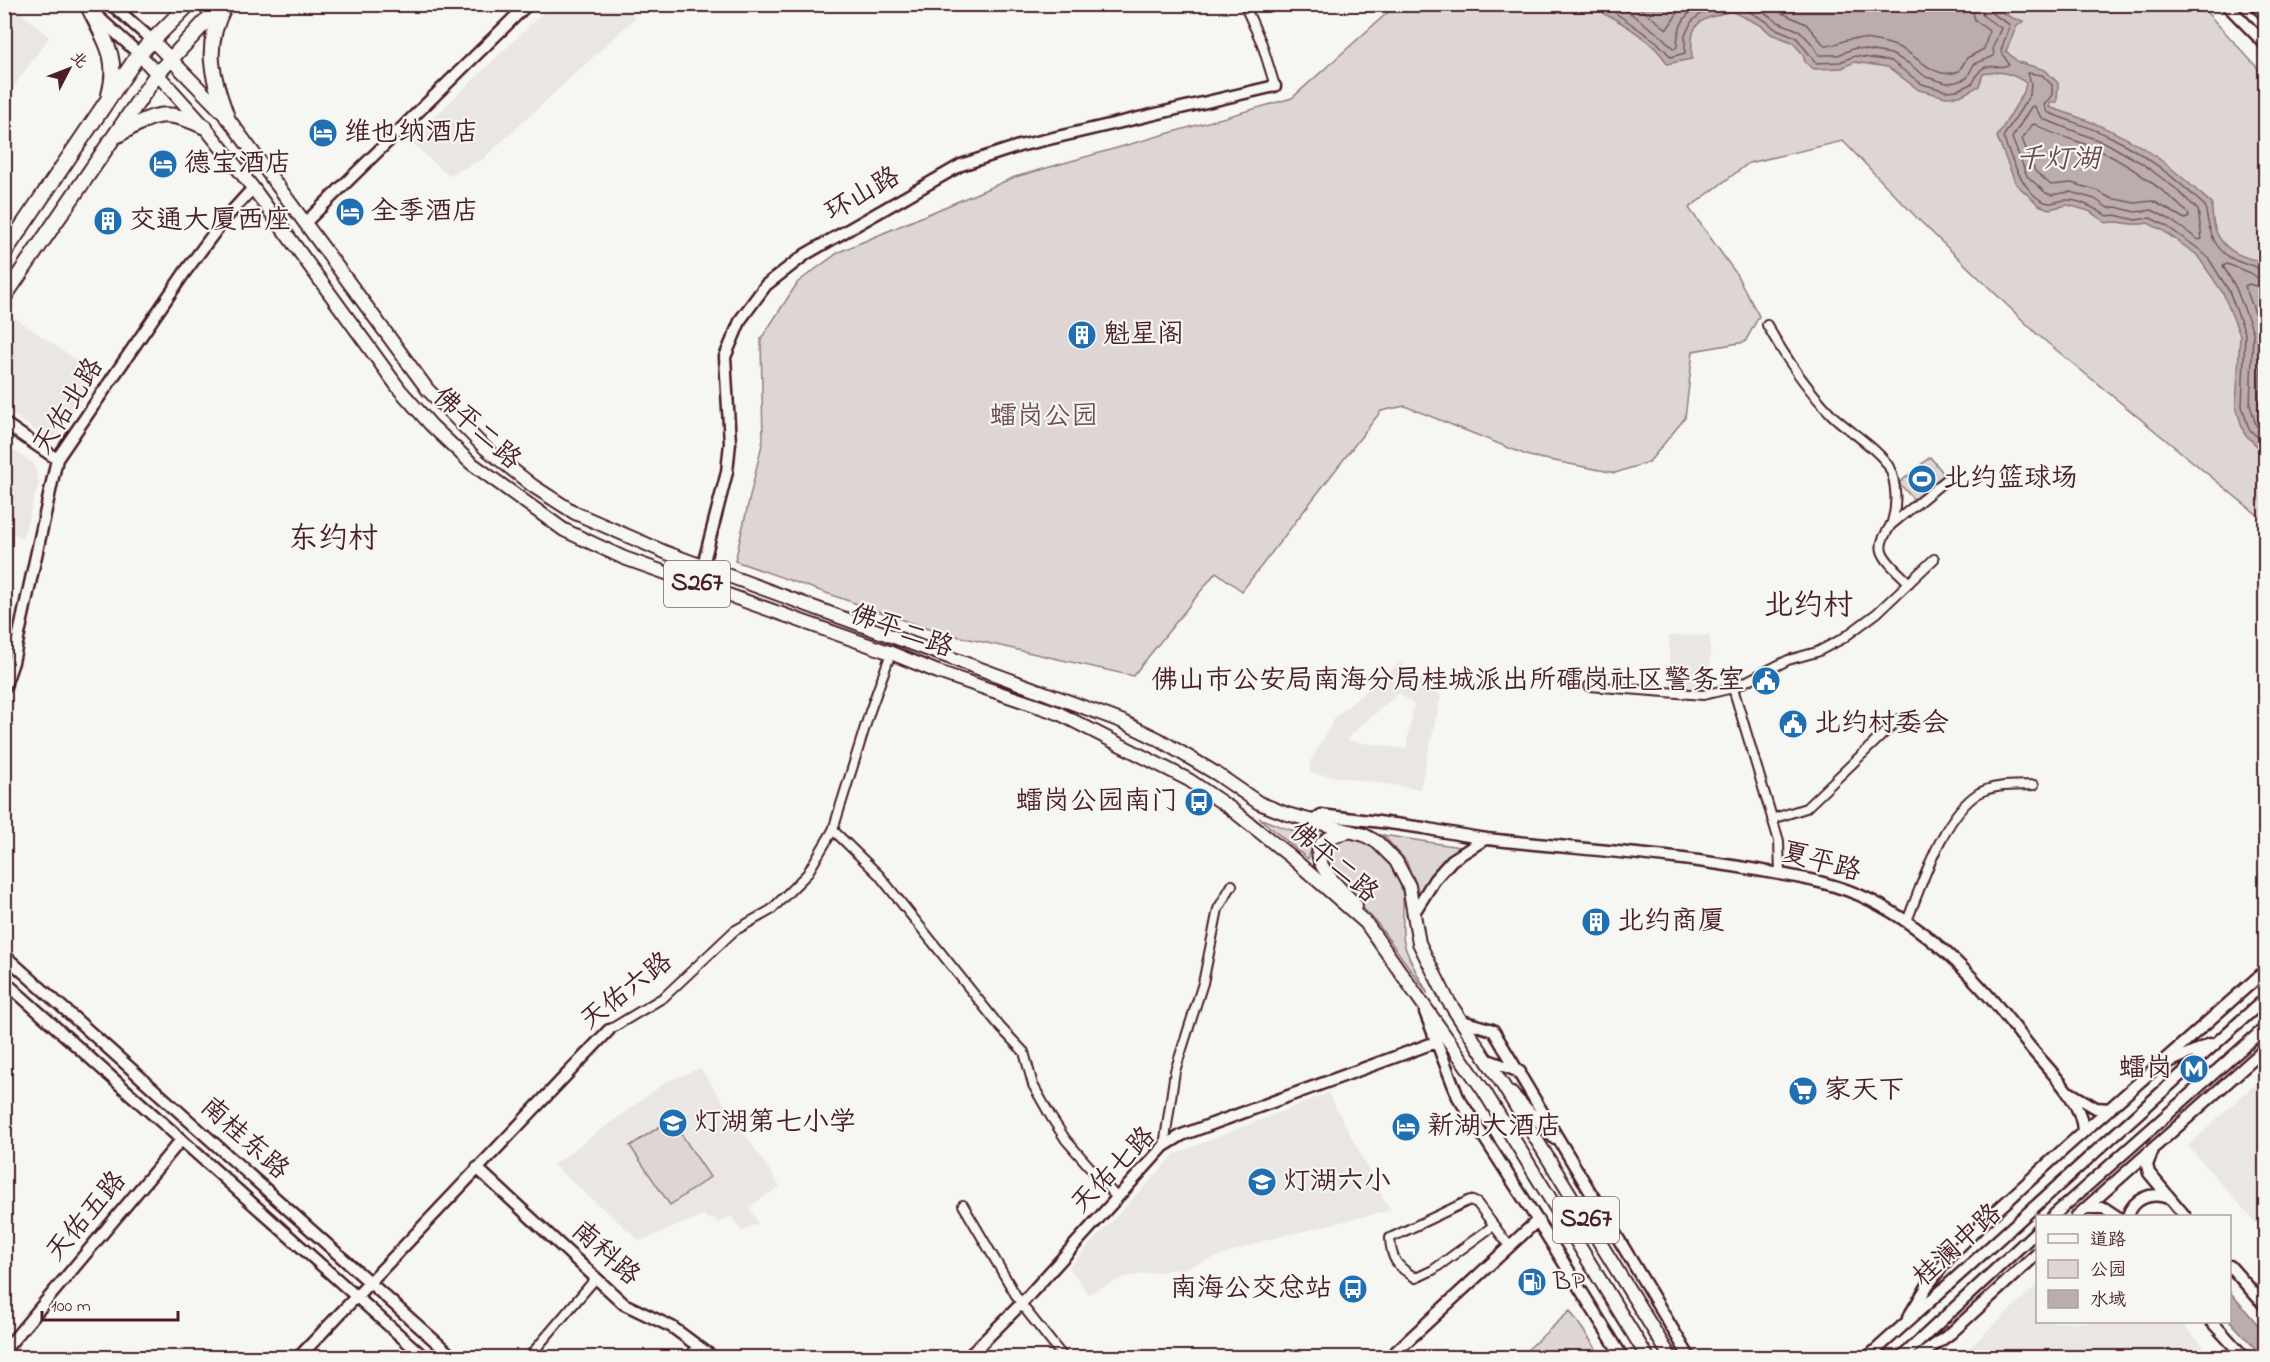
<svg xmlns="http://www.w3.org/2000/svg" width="2270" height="1362" viewBox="0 0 2270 1362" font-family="'Indie Flower','LXGW WenKai TC',sans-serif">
<rect width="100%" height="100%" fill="#f6f6f2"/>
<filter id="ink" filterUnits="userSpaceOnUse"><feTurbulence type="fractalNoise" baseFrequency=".0167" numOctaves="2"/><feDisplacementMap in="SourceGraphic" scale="12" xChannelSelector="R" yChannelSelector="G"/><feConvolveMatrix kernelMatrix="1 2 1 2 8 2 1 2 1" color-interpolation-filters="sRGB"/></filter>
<g filter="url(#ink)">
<!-- built -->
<path fill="#e9e6e3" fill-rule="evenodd" d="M5,4L12,5L49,37L5,99Z
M552,4L622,5L635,18L483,159L449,176L410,141Z
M15,318L98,375L52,442L5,409V333Z
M5,445L34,464L39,483L22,539L5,526Z
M1710,635L1711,691L1670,692L1669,636Z
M1400,663L1441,696L1420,789L1310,773V762L1336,716ZM1399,693L1414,704L1406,749L1349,741L1350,735Z
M700,1068L780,1186L749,1207L758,1223L742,1231L731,1216L717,1223L715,1218L708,1219L704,1215L640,1241L553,1165L666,1082Z
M2265,1075V1233L2188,1146Z
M1328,1093L1390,1210L1266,1240L1185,1268L1124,1277L1088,1294L1069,1267L1175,1154Z
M2037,1285L2038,1322H2180L2214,1357H1959Z"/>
<!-- green -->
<path fill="#ddd6d5" stroke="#947a80" stroke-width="1.5" d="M1396,5H2200L2265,76V521L2038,335L1918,219L1843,141L1749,163L1689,208L1735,272L1759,316L1745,342L1693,351L1685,418L1649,462L1615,473L1529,456L1405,406L1381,411L1242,591L1216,572L1133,676L934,631L735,561L763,440L761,339L798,282L839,252L1015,177L1292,98Z
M1930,457L1945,475L1914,500L1899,483Z
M1259,818L1287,829L1316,836L1308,859Z
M1383,835L1460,847L1434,871L1419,898L1415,881L1406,861Z
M1345,836C1377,843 1402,867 1403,900C1404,914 1401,929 1404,943C1408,960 1420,978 1428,994L1377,923L1325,867C1321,848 1326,840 1345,836Z
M671,1119L710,1177L670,1205L630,1146Z
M1570,1311L1602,1357H1530L1526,1351Z"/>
<!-- water -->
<path fill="#bbadae" stroke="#8e747a" stroke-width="1.5" d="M1611,5L1988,4L2012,18L2024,21L2017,26L2006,51L2018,62L2045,70L2058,83L2057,102H2051L2049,107C2085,119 2120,132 2151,153C2173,168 2192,186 2212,204C2211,238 2227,255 2260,261L2266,271L2265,454L2244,433L2236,407L2240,335L2223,293L2197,255L2162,230L2148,223C2130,228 2122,219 2106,223L2089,211L2068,205L2049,209L2039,205L2016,184L1997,137L2024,92L2026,83C2012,73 2000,70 1983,74L1979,86L1960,96L1946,97L1919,90L1888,67L1854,62L1842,68L1814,69L1805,62L1803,54L1792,42L1771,34L1762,26L1731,11C1696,21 1690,21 1692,59L1667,64C1658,45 1623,22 1604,14V9Z
M2230,1292L2265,1333V1357H2263L2230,1321Z"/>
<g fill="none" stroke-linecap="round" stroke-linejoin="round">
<!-- shore -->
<path stroke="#77585f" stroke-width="1.5" d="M1613,4L1614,12L1657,42L1671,57L1685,53V35L1692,21L1702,13L1731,5L1748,11L1766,21L1774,28L1796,37L1816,63L1840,62L1855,56L1891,61L1922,84L1946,91L1958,90L1973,83C1985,57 1989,71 2009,65L2001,50L2010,25L1990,12L1987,4
M1621,4L1622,7L1661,36L1674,49L1677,47C1677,27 1685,11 1705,4
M1634,4L1667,29L1679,11L1686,4
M1751,4L1778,22L1800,31L1813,45L1819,55H1838L1855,48L1891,54L1908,63L1926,77L1947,83L1956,82L1967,78L1974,64L1994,56L1993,47L2001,28L1983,16L1980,4
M1770,4L1782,13L1806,24L1825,46C1836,46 1842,40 1852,39C1864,38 1886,42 1898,47C1918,55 1935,82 1959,71L1967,58L1984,49L1989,31L1975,20L1971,4
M2034,106L2043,119L2108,144L2143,164L2175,188L2198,210L2202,239L2199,240L2169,219L2152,210L2135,212L2116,207L2108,208L2095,199L2070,192L2051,195L2046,193L2027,176L2012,138L2031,107Z
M2035,124C2051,135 2074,139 2092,147C2128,163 2159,186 2188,213L2189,217L2185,219L2153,201L2135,203L2110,198L2096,190L2071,183L2051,185L2035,171L2022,139L2032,125Z
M2266,272C2259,272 2259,268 2254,266C2251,264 2248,265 2245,264C2214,255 2209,233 2205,206C2176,179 2147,155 2111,137C2091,127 2068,121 2047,112L2044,105L2052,95V85L2042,75L2028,73L2031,83L2030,95L2003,137C2010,156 2026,201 2050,203C2057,203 2063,199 2069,200C2083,201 2095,209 2107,216L2115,215L2135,220L2150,218L2165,225L2200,250L2209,259L2229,291L2245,333L2242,406L2249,429L2266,445
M2266,280L2259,279L2251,273L2227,264L2223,266L2236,288L2253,332L2250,405L2256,425L2266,435
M2266,289L2249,284L2245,286L2262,332L2259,404L2266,422"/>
<!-- street casing -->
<g stroke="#4a1f2b" stroke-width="12">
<path id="street" d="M1244,4L1262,44L1275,86
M1767,325C1785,357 1806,388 1832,415C1846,429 1881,451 1889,467C1897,483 1897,506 1892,522C1888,532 1879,540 1882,551C1886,563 1901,574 1909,583
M1891,525L1952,475
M1589,686L1703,695L1733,688L1788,660L1817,652L1842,639L1877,613L1934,559
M1733,688L1779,841L1780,874
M1772,819L1806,808L1899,719L1914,724
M833,830L879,875L1001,1028L1024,1052L1033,1085L1051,1117L1066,1140L1117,1198
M1907,921C1922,884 1943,815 1979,793C1995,784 2016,786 2034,785
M609,1030L664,997L734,931L771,910L807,874L833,830L870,711L891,653
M1164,1146L1175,1071L1203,983L1218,909L1232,885
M963,1205L1021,1304L1064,1358
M1493,1226L1433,1270L1416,1278C1397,1267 1391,1259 1390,1238L1470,1200L1477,1203L1510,1247
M528,1358L596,1278
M688,1358L698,1346"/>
</g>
<!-- secondary casing -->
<g stroke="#4a1f2b" stroke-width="15">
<path id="secondary" d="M84,4L139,54
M111,4L153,41
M2226,4L2266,45
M2254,4L2266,16
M305,223L528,4
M4,423L57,459
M703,565L727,472L730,443L725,357L741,319L766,285L806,254L961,165L1019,146L1275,86
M4,688L13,662L57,459L185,272L223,221L253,188
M1313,821L1321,815C1355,819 1390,823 1424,828C1445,832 1466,836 1487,839C1577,849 1667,854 1757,870C1796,877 1834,882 1870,900C1934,932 1983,985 2026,1042C2045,1067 2083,1099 2083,1132
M1413,914L1435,879L1452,860L1485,839
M4,955L454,1358
M4,981L425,1358
M1425,1012L1458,1097L1531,1210L1623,1358
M1462,1021L1493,1030L1690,1358
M1488,1060L1520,1072
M2167,1063L2210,1044
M2067,1091L2096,1108L2110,1109
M1512,1093L1555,1139
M2153,1150L2147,1165L2149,1173L2185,1216
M477,1168L624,1304L672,1327L714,1358
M2087,1208H2104L2116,1216
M2053,1216L2266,1027
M2077,1216L2266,1048
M2128,1216C2133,1199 2151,1191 2168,1198
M2230,1266L2266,1307
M1908,1318L1928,1285L1951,1255L1980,1226L2064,1149L2266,970
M2212,1322L2245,1358
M4,1351L181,1140
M298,1358L609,1030
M967,1358L1021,1304L1164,1146L1182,1135L1436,1042
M1389,1358L1538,1220
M1867,1358L2266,998
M1901,1358L2038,1230
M1917,1358L1951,1333L2038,1253"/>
</g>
<!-- primary casing -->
<g stroke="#4a1f2b" stroke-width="16">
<path id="primary" d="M153,41L227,117L428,390L485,448L533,486L575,513L667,553L1121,721L1158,739L1217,774L1259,803L1287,814L1364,835L1377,842L1396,861L1409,886L1419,943L1447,999L1501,1082L1671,1358
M139,54L205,127L253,188L400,390L431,425L471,463L564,530L624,558L891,653L938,672L1058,713L1189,780L1230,808L1291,857L1366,923L1484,1091L1648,1358
M1348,832C1288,843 1334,882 1356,905"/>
</g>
<!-- highway casing -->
<g stroke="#4a1f2b" stroke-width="18">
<path id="highway" d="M224,7C203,48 212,76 227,117
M90,10C106,42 119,59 109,95
M118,135C155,113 165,108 205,127
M4,253L139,54L189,4
M4,297L157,74L222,4"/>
</g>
<!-- street -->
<use href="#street" stroke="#f6f6f2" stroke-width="8"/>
<!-- secondary -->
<use href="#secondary" stroke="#f6f6f2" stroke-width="10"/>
<!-- primary -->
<use href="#primary" stroke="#f6f6f2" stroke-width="12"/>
<!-- highway -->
<use href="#highway" stroke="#f6f6f2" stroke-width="14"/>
</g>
</g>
<!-- icons -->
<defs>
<g id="hotel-disc" transform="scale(1.5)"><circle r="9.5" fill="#1f6fb2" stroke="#f6f6f2"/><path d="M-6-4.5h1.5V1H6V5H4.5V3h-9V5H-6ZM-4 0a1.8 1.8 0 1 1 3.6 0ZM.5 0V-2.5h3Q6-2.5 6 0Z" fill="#fff"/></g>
<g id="building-disc" transform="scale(1.5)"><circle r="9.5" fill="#1f6fb2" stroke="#f6f6f2"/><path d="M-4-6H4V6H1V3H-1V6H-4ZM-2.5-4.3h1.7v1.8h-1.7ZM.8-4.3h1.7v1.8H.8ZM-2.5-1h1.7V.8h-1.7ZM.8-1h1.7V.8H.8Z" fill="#fff"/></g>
<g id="stadium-disc" transform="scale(1.5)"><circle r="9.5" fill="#1f6fb2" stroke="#f6f6f2"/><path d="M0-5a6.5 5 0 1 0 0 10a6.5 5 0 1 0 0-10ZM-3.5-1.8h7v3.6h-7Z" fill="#fff"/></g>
<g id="civic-disc" transform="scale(1.5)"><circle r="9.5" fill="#1f6fb2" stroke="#f6f6f2"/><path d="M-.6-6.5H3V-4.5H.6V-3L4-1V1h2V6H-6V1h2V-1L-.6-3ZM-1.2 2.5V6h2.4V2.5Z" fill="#fff"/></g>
<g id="bus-disc" transform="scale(1.5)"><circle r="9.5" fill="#1f6fb2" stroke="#f6f6f2"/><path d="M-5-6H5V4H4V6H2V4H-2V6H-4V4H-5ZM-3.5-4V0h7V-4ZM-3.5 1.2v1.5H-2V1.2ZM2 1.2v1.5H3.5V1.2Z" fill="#fff"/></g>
<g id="metro-disc" transform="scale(1.5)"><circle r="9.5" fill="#1f6fb2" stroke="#f6f6f2"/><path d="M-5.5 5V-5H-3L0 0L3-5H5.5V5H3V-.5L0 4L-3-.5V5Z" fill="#fff"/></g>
<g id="supermarket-disc" transform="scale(1.5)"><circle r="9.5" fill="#1f6fb2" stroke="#f6f6f2"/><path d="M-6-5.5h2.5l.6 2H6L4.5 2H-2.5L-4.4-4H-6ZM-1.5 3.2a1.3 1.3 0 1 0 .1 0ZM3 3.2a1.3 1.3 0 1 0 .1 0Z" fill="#fff"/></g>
<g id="school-disc" transform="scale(1.5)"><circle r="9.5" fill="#1f6fb2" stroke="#f6f6f2"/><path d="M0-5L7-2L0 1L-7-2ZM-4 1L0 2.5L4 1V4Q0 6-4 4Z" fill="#fff"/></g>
<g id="fuel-disc" transform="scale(1.5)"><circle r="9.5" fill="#1f6fb2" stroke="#f6f6f2"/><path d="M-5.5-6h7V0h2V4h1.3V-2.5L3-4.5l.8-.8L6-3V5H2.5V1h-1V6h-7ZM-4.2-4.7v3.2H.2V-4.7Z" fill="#fff"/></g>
</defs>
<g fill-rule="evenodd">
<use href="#hotel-disc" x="323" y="133"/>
<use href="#hotel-disc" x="163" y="164"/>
<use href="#hotel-disc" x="350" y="212"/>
<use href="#building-disc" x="108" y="221"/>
<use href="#building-disc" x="1082" y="335"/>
<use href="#stadium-disc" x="1922" y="479"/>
<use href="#civic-disc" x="1766" y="681"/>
<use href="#civic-disc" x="1793" y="724"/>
<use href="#bus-disc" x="1199" y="802"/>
<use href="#building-disc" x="1596" y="922"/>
<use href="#metro-disc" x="2194" y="1069"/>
<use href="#supermarket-disc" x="1803" y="1091"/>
<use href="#school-disc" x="673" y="1123"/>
<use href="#hotel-disc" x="1406" y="1127"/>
<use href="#school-disc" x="1262" y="1182"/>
<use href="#fuel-disc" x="1532" y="1282"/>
<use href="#bus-disc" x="1353" y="1289"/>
</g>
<g text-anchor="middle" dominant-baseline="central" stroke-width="4.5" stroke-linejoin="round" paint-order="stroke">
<!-- shield labels -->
<g fill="#f6f6f2" stroke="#7e6067" stroke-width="1.5">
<rect x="664" y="561" width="66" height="46" rx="4.5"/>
<rect x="1553" y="1197" width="66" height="46" rx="4.5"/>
</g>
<g font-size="26" font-weight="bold" fill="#4a1f2b">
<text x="697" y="584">S267</text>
<text x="1586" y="1220">S267</text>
</g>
<!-- poi labels -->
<g font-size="27" fill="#4a1f2b" stroke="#f6f6f2" text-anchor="start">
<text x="344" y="133">维也纳酒店</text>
<text x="184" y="164">德宝酒店</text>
<text x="371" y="212">全季酒店</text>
<text x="129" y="221">交通大厦西座</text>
<text x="1103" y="335">魁星阁</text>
<text x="1943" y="479">北约篮球场</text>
<text x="1745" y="681" text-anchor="end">佛山市公安局南海分局桂城派出所礌岗社区警务室</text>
<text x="1814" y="724">北约村委会</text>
<text x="1178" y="802" text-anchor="end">𧒽岗公园南门</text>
<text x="1617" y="922">北约商厦</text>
<text x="2173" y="1069" text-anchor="end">𧒽岗</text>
<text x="1824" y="1091">家天下</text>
<text x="694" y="1123">灯湖第七小学</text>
<text x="1427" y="1127">新湖大酒店</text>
<text x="1283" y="1182">灯湖六小</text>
<text x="1553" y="1282">BP</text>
<text x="1332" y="1289" text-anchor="end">南海公交总站</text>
</g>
<!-- street labels -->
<g font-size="27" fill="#4a1f2b" stroke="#f6f6f2">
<text transform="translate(863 195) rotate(-30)">环山路</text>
<text transform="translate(69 407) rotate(-58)">天佑北路</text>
<text transform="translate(476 429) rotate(42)">佛平二路</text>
<text transform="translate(901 632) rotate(20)">佛平二路</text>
<text transform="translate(1333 863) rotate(41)">佛平二路</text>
<text transform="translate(1821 863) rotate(15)">夏平路</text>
<text transform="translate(627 992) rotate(-38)">天佑六路</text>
<text transform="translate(244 1139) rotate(42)">南桂东路</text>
<text transform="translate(1114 1171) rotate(-46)">天佑七路</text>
<text transform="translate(87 1217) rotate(-50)">天佑五路</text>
<text transform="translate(1958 1246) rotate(-42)">桂澜中路</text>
<text transform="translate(605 1254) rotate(42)">南科路</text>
</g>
<!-- park labels -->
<g font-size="27" fill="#6f4d56" stroke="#f6f6f2">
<text x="1044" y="417">𧒽岗公园</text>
</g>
<!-- water labels -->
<g font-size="28" font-style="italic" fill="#6c4a52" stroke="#f6f6f2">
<text x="2058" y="160">千灯湖</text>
</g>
<!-- quarter labels -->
<g font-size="30" fill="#4a1f2b" stroke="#f6f6f2">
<text x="333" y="540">东约村</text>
<text x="1808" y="607">北约村</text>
</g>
</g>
<!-- margin -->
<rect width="2270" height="1362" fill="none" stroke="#f6f6f2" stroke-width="24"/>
<rect x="12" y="12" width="2246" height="1338" fill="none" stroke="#4a1f2b" stroke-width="2" filter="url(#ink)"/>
<!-- legend -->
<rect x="2036" y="1215" width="195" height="108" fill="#f6f6f2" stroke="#b1a0a2" stroke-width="1.5"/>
<rect x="2048" y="1234" width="30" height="9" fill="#f6f6f2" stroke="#b1a0a2" stroke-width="1.5"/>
<text x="2090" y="1245" font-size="18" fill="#4a1f2b">道路</text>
<rect x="2048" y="1260" width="30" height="18" fill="#ddd6d5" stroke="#b1a0a2" stroke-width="1.5"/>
<text x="2090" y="1275" font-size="18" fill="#4a1f2b">公园</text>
<rect x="2048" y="1290" width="30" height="18" fill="#bbadae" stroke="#b1a0a2" stroke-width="1.5"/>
<text x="2090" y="1305" font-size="18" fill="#4a1f2b">水域</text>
<!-- north arrow -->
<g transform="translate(69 69) rotate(48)" stroke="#f6f6f2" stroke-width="4.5" paint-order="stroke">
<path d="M0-4.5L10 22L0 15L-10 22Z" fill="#4a1f2b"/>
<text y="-9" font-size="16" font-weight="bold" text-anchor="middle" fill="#4a1f2b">北</text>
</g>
<!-- scale -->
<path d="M42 1311v9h136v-9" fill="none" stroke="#4a1f2b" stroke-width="3"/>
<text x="51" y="1311" font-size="18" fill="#4a1f2b" stroke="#f6f6f2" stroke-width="4.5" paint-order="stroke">100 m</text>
</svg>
